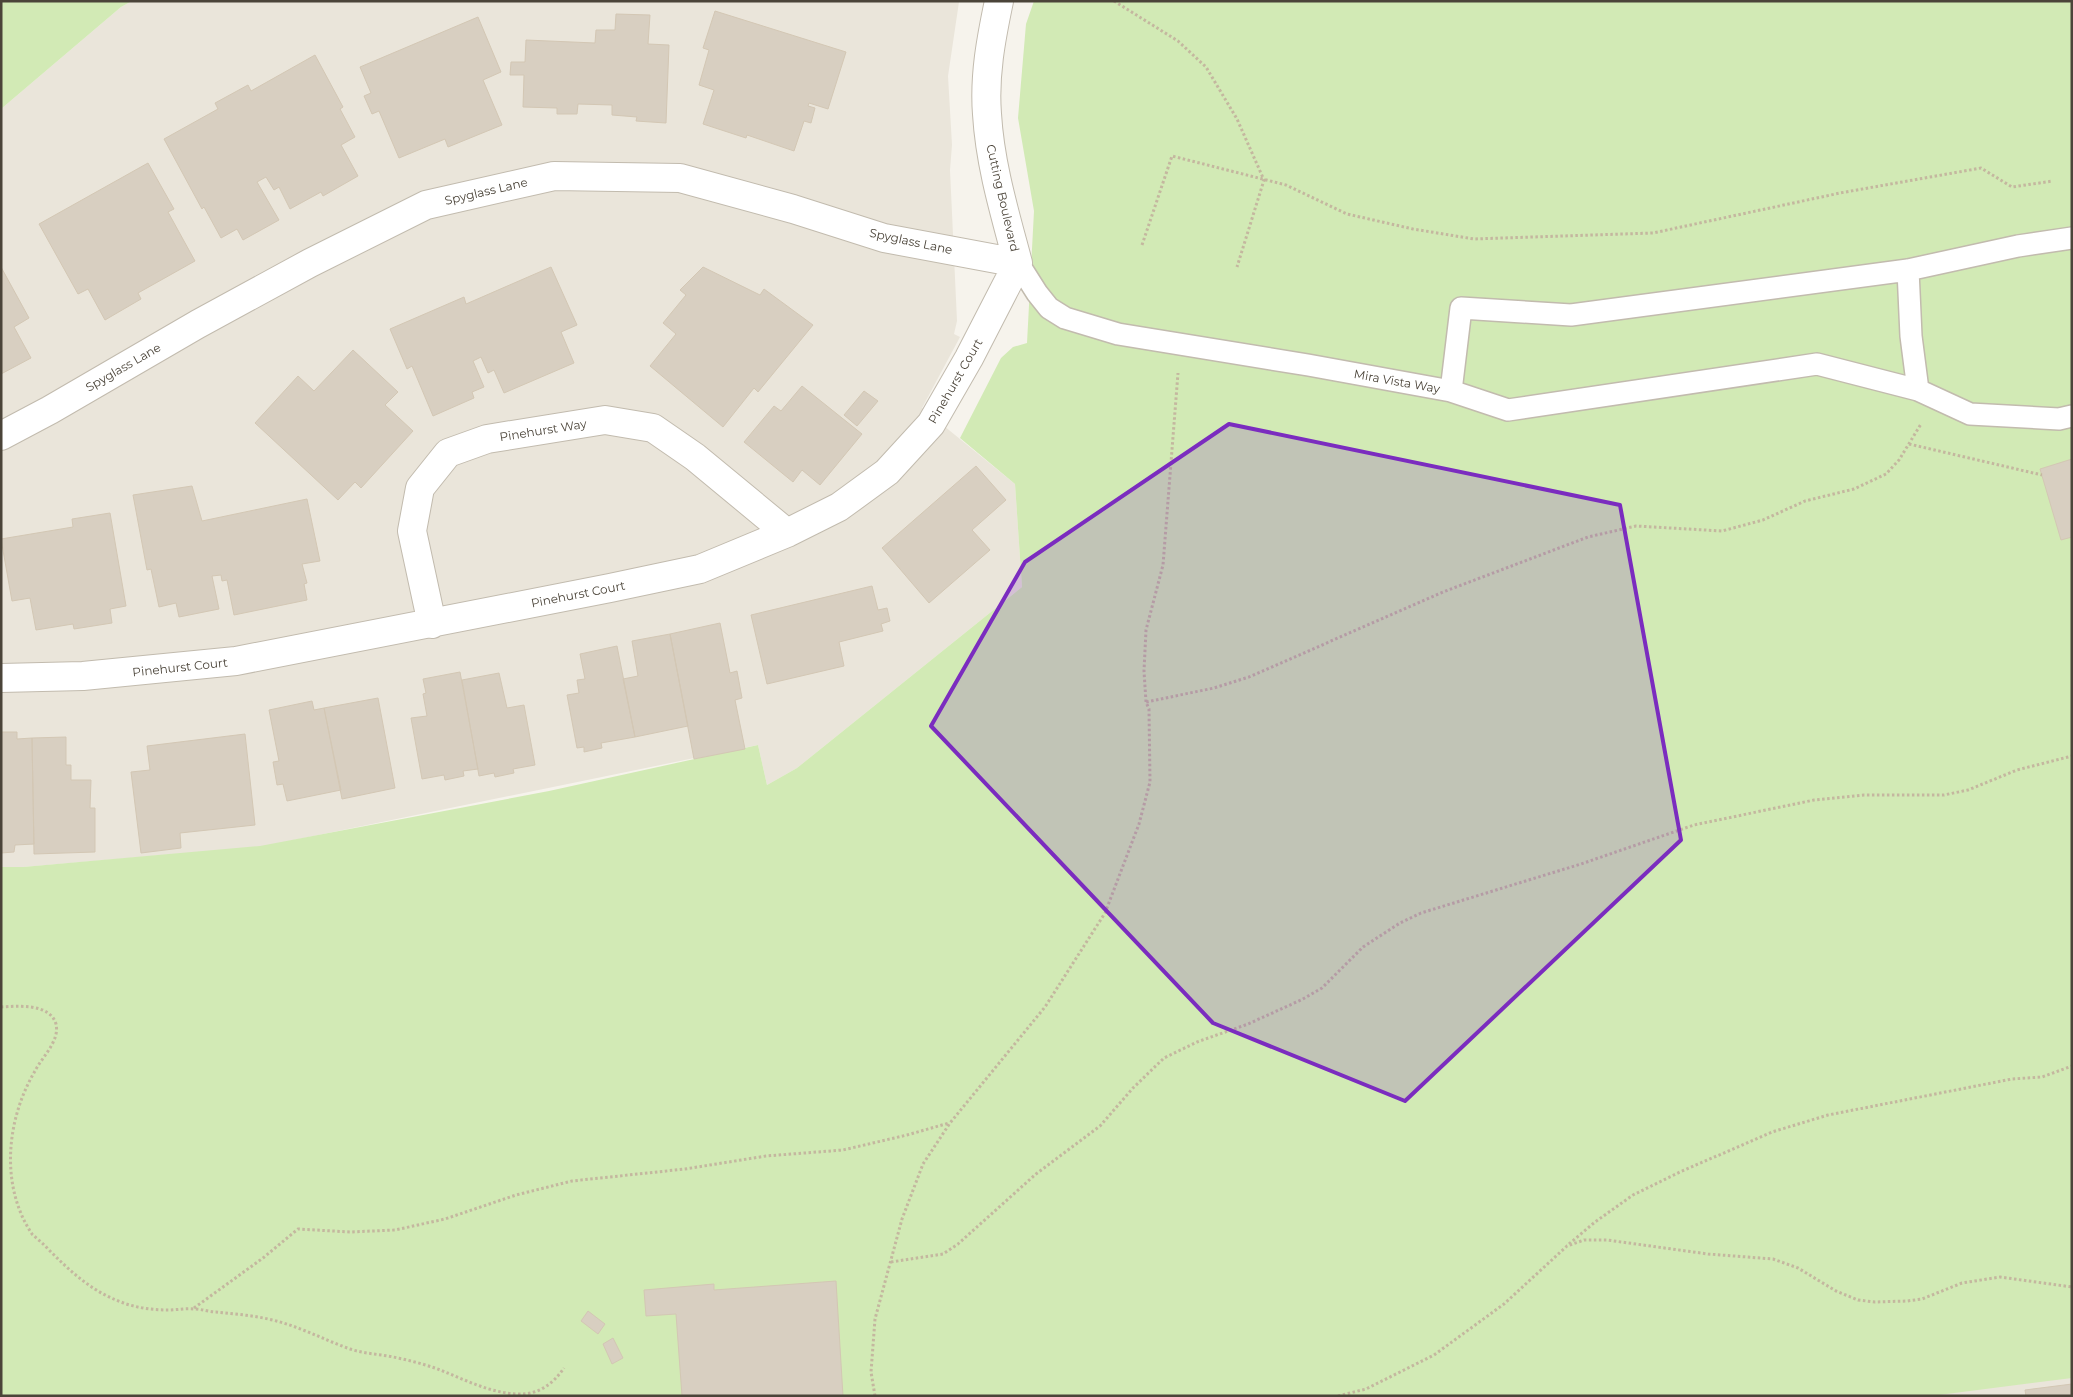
<svg xmlns="http://www.w3.org/2000/svg" width="2073" height="1397" viewBox="0 0 2073 1397" font-family="Montserrat,sans-serif">
<rect width="100%" height="100%" fill="#f6f3ec"/>
<!-- residential -->
<path fill="#eae5da" d="M132,1L959,2L948,76L952,145L950,170L957,321L954,334L960,337L922,408L1015,484L1022,587L797,768L767,785L758,745L260,847L23,867H1V109L121,7Z
M2072,1372V1396H1893Z"/>
<!-- green -->
<path fill="#d2eab5" d="M1,1H132L121,7L1,109Z
M1034,1H2072V1378L1931,1396H1V867H23L260,846L549,791L758,745L767,785L797,768L1022,587L1015,484L960,438L1001,358L1013,347L1027,343L1034,211L1018,118L1026,24Z"/>
<!-- building -->
<path fill="#d8cfc1" stroke="#d3c7b4" d="M715,11L846,52L828,109L809,103L808,106L815,108L811,123L804,121L794,151L747,135L746,138L703,124L714,90L699,85L709,50L703,48Z
M616,14L650,15L648,44L669,45L666,123L636,121L637,117L612,115V105L578,104L577,114H557V108L523,107L524,75H510L511,62H525L526,40L595,43L596,30H615Z
M478,17L501,72L483,80L502,125L448,147L445,139L399,158L379,111L372,114L364,96L371,93L360,67Z
M315,55L343,107L340,109L355,137L341,145L358,176L323,196L321,192L290,209L279,187L274,190L266,177L257,182L279,220L243,240L237,229L221,238L204,207L202,209L164,139L218,109L215,103L248,85L251,91Z
M148,163L174,209L168,212L195,261L138,293L141,299L105,320L88,289L78,294L39,224Z
M1,267L29,318L14,327L31,358L1,374Z
M551,267L577,325L561,332L574,363L504,393L494,370L488,373L481,357L473,361L484,387L472,392L474,398L433,416L412,366L407,369L390,329L464,297L466,304Z
M703,267L760,295L764,289L813,325L758,392L754,388L723,427L650,366L676,334L663,323L686,295L680,290Z
M353,350L398,392L385,405L413,431L361,488L355,482L338,500L255,423L298,376L314,391Z
M802,386L862,434L820,485L802,470L793,482L744,442L774,406L781,411Z
M864,391L878,401L857,426L844,415Z
M2072,459V537L2061,540L2040,469Z
M976,466L1006,500L972,530L990,550L929,603L882,548Z
M192,486L202,521L307,499L320,561L302,564L307,583L304,584L307,600L234,615L227,580L222,581L221,575L212,576L219,609L179,617L176,603L159,607L151,569L147,570L133,495Z
M110,513L126,606L110,609L112,623L74,629L73,624L36,630L30,598L12,601L1,539L73,527L72,519Z
M872,586L878,610L887,608L890,621L881,624L883,631L839,642L844,666L767,684L751,615Z
M720,623L730,673L737,671L742,698L735,700L745,749L694,759L670,634Z
M670,634L688,726L635,737L623,679L638,676L632,641Z
M617,646L635,737L601,743L602,748L584,752V747L577,748L567,695L579,693L577,680L585,679L580,654Z
M460,672L478,769L463,771L464,776L445,780L444,775L422,779L411,718L427,716L423,694L426,693L423,679Z
M499,673L507,708L524,705L535,765L513,769L514,773L495,777L494,773L479,776L462,680Z
M378,698L395,788L342,799L324,708Z
M312,701L314,710L324,708L341,790L287,801L283,784L277,785L273,762L279,761L269,710Z
M1,732H17V739L32,738L34,844L15,845L14,852L1,853Z
M245,734L255,825L180,833L181,848L141,853L131,772L150,770L147,746Z
M66,737V765H71V780H91L90,808H95V852L34,854L32,738Z
M836,1281L843,1396H682L676,1314L646,1316L644,1290L714,1284V1290Z
M588,1311L605,1324L598,1334L581,1321Z
M613,1338L623,1358L612,1364L603,1344Z
M2072,1384V1396H2026L2025,1390Z"/>
<g fill="none" stroke-linecap="round" stroke-linejoin="round">
<!-- service casing -->
<g stroke="#c2bbae" stroke-width="24">
<path id="service" d="M1018,263L1037,293L1049,308L1065,318L1118,334L1308,365L1451,391L1508,410L1817,364L1918,390L1970,414L2059,419L2072,416
M1908,270L1911,336L1918,390
M1451,391L1461,308L1571,315L1908,270L2018,246L2072,238"/>
</g>
<!-- minor casing -->
<g stroke="#c2bbae" stroke-width="30">
<path id="minor" d="M999,1C991,39 984,76 987,114C990,165 1005,214 1018,263
M1,436L50,410L198,324L310,263L426,205L554,176L680,178L793,209L884,238L1018,263
M432,624L412,531L420,488L448,453L487,439L605,420L653,428L695,457L787,533
M1,678L83,676L236,661L610,588L700,569L787,533L839,507L887,472L931,424L969,358L1018,263"/>
</g>
<!-- path -->
<path stroke="#c4b79f" stroke-width="3" stroke-dasharray="2.5 2.5" stroke-linecap="butt" d="M1114,1L1178,41L1206,67L1237,119L1264,180L1237,267
M1142,245L1172,156L1286,185L1347,214L1413,229L1474,239L1653,233L1840,193L1981,168L2012,187L2053,181
M1909,444L2042,475
M1146,702L1144,671L1146,630L1163,565L1178,373
M1,1007C17,1006 50,1003 56,1024C60,1041 42,1057 35,1071C6,1120 0,1186 32,1234C37,1239 43,1243 48,1249C70,1271 91,1291 121,1302C136,1308 153,1310 168,1310C177,1310 186,1308 194,1309C202,1309 209,1312 216,1312C233,1314 251,1315 268,1319C297,1325 322,1339 350,1349C362,1353 375,1354 388,1356C404,1359 420,1363 435,1368C462,1378 488,1393 518,1394C538,1395 553,1384 564,1368
M1569,1244L1595,1222L1633,1195L1680,1172L1772,1132L1828,1115L2012,1079L2042,1077L2072,1066
M891,1262L943,1254L958,1244L1036,1174L1100,1126L1133,1088L1164,1058L1197,1042L1248,1024L1301,1000L1322,988L1363,947L1400,923L1421,913L1581,864L1694,825L1814,800L1864,795H1944L1968,790L2017,770L2072,756
M194,1308L263,1258L298,1229L350,1232L395,1230L445,1219L516,1195L572,1181L685,1169L766,1156L843,1150L907,1135L949,1123
M875,1396L871,1372L875,1319L902,1219L923,1164L950,1123L1045,1007L1105,913L1139,824L1150,782L1149,709L1146,702L1214,688L1249,677L1443,592L1588,537L1636,526L1722,531L1763,520L1805,501L1854,489L1886,474L1899,460L1921,424
M1338,1396L1366,1389L1434,1355L1504,1304L1567,1246L1584,1240H1607L1708,1254L1773,1259L1798,1268L1836,1291L1858,1300L1875,1302L1907,1301L1922,1299L1962,1283L2000,1277L2072,1287"/>
<!-- service -->
<use href="#service" stroke="#fff" stroke-width="21"/>
<!-- minor -->
<use href="#minor" stroke="#fff" stroke-width="28"/>
</g>
<!-- marked area -->
<path fill="#7b2cbf" fill-opacity="0.2" stroke="#7b2cbf" stroke-width="4" stroke-linejoin="round" d="M1229,424L1620,505L1681,840L1405,1101L1213,1023L931,726L1025,562Z"/>
<g text-anchor="middle" dominant-baseline="central" stroke-width="4.5" stroke-linejoin="round" paint-order="stroke">
<!-- street labels -->
<g font-size="12" fill="#4b4439" stroke="#fff">
<text transform="translate(486 191) rotate(-13)">Spyglass Lane</text>
<text transform="translate(1003 198) rotate(77)">Cutting Boulevard</text>
<text transform="translate(911 241) rotate(12)">Spyglass Lane</text>
<text transform="translate(123 367) rotate(-30)">Spyglass Lane</text>
<text transform="translate(955 381) rotate(-60)">Pinehurst Court</text>
<text transform="translate(1397 381) rotate(10)">Mira Vista Way</text>
<text transform="translate(543 430) rotate(-9)">Pinehurst Way</text>
<text transform="translate(578 594) rotate(-11)">Pinehurst Court</text>
<text transform="translate(180 667) rotate(-6)">Pinehurst Court</text>
</g>
</g>
<!-- border -->
<rect width="2073" height="1397" fill="none" stroke="#4b4439" stroke-width="5"/>
</svg>
